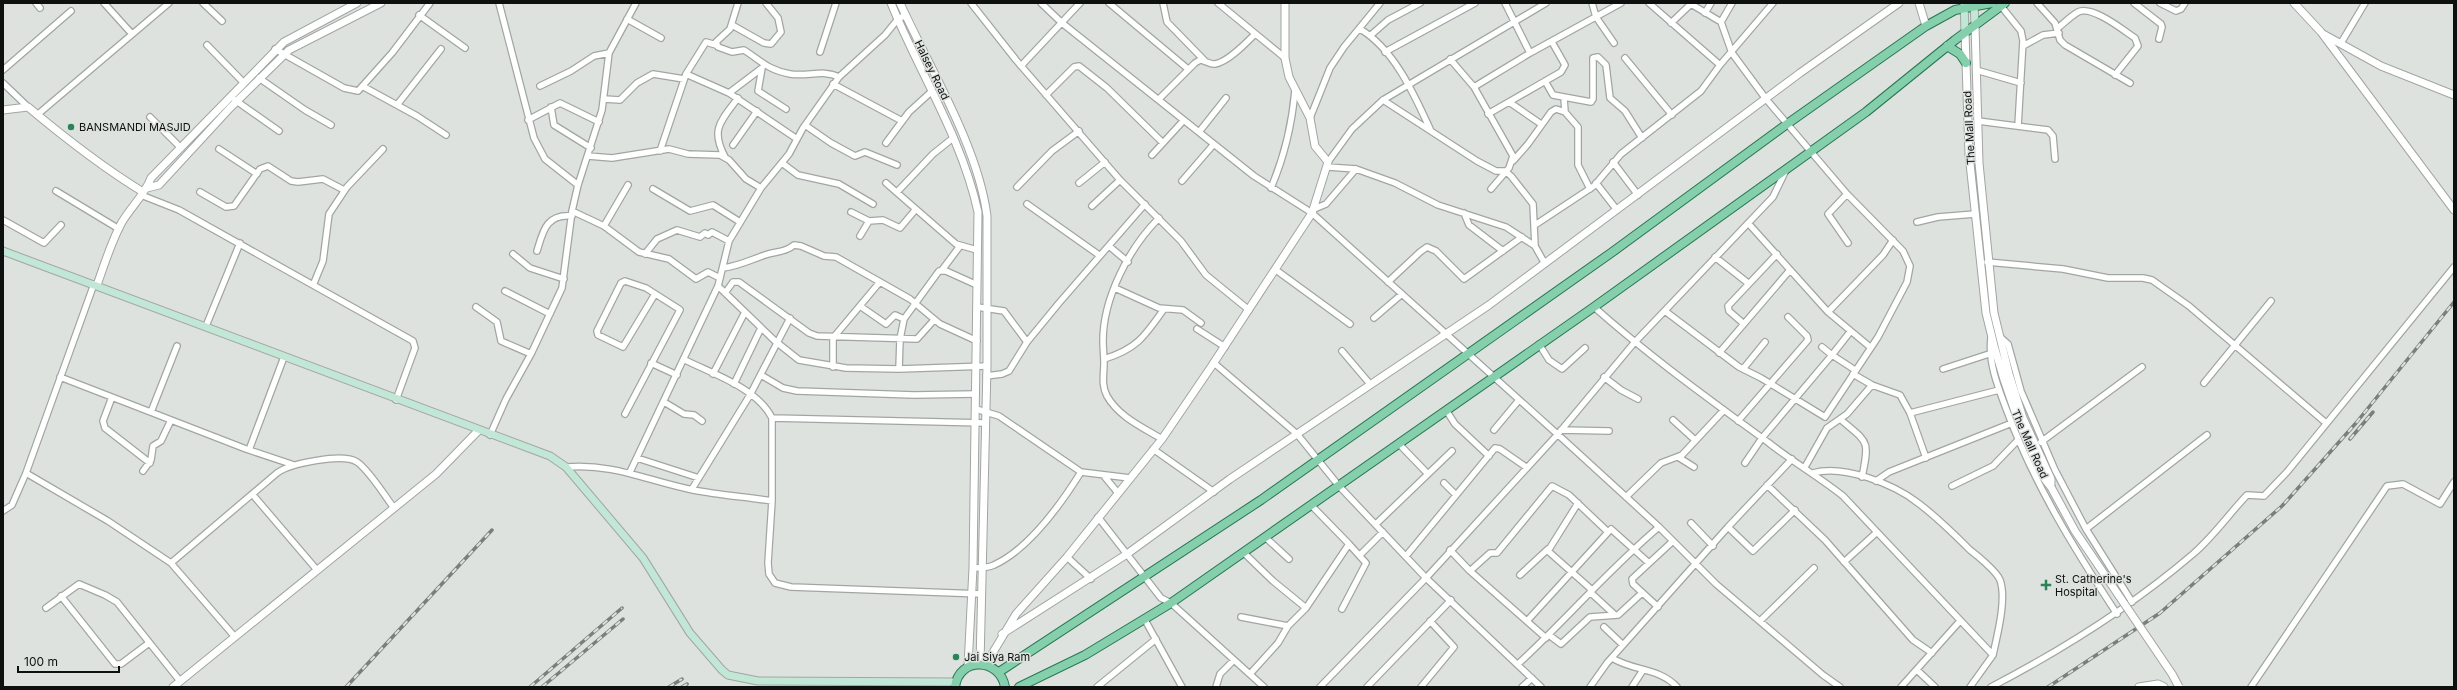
<svg xmlns="http://www.w3.org/2000/svg" width="2457" height="690" viewBox="0 0 2457 690" font-family="Inter,sans-serif">
<rect width="100%" height="100%" fill="#dde2df"/>
<g fill="none" stroke-linecap="round" stroke-linejoin="round">
<!-- minor casing -->
<g stroke="#a1a6a3" stroke-width="8">
<path id="minor" d="M36,3L40,8
M104,3L132,34
M203,3L222,21
M499,3L534,138L545,159L578,185
M738,3L730,29L716,42L718,47L732,52L744,50C761,61 768,70 790,74C808,77 823,69 839,77
M971,3L1016,60L1120,180L1181,241L1206,275L1249,310
M1041,3L1062,23L1254,176L1312,213L1565,441L1659,527L1716,584L1823,675L1840,687
M1109,3L1188,69
M1163,3L1167,22L1204,60
M1218,3L1285,58
M1505,3L1530,53
M1592,3L1596,17L1614,43
M1649,3L1720,65
M2037,3L2055,23L2060,40L2065,45L2130,83
M2134,3L2161,24L2162,27L2159,39
M2160,3L2176,11L2181,9L2185,3
M2001,6L2021,31L2023,41L2018,126
M1705,13L1711,3
M419,15L465,48
M627,19L661,38
M1721,22L1732,3
M1671,23L1692,3
M732,25L764,43L771,44L781,32L778,18L766,3
M2058,28C2064,23 2071,16 2078,12C2092,5 2123,30 2135,38L2138,46L2115,75
M1360,29C1394,49 1414,94 1430,129
M1371,35L1388,20L1420,3
M2341,43L2365,3
M207,45L243,82
M2023,46L2043,35L2059,33
M275,49L344,88L358,91L392,53L430,3
M820,52L836,3
M1385,52L1475,3
M1625,58L1672,115
M1450,59L1474,87L1513,156L1509,168L1491,189
M1021,66L1080,3
M762,68L758,91L786,109
M3,70L71,11
M1976,70L2021,83
M686,74L729,93L797,139
M259,78L305,110L331,125
M1545,81L1553,95L1591,102L1593,99V58L1598,57L1606,65L1610,98L1625,111L1642,138
M3,83L28,107
M833,84L902,121
M540,86L571,71L594,56L609,53
M364,87L417,116L446,135
M1474,87L1530,53L1621,3
M729,93L762,68
M1046,95L1074,67L1079,66L1107,88L1162,142
M1564,98L1565,112L1578,127V165L1590,189
M604,99L620,100L637,83L653,74L684,79
M1159,99L1195,63L1200,60C1205,60 1210,65 1215,64C1228,62 1246,43 1255,34
M235,100L279,131
M1383,100L1477,161L1496,171H1505L1511,176L1533,204L1535,246
M1509,102L1541,124
M397,105L441,49
M551,107L554,125L591,148
M1488,114L1561,72L1565,65L1552,42
M37,115L169,3
M150,117L181,148
M1310,118L1330,68L1344,47L1380,3
M528,120L560,103L599,122
M1978,121L2048,130L2053,136L2055,159
M805,125L831,143L855,156L865,152L897,165
M1199,132L1226,98
M886,143L909,112L931,92
M733,145L757,111
M219,149L257,174
M660,151L686,74L706,42L716,45
M1152,155L1184,120
M588,156L612,158L669,149L688,154L720,155L729,160L746,179L761,188
M725,157C710,129 721,121 738,98
M1513,161L1528,144L1551,112L1556,109L1565,112
M1328,162L1352,129L1383,100L1546,3
M1613,162L1638,195
M782,163L798,175L839,184L873,204
M1328,167L1356,169L1395,183L1438,205L1506,227L1535,246L1545,264
M1182,181L1214,144
M886,183L956,244L977,250
M1079,183L1105,162
M1596,183L1617,210
M1017,187L1052,151L1079,131
M1271,188C1285,155 1292,125 1295,90
M653,189L690,211L713,205L740,222
M56,191L119,229
M898,191L933,154L953,138
M200,192L226,207L234,206L260,169L268,166L291,181L298,182L323,179L344,190
M1847,194L1828,214L1848,243
M141,195L179,210L413,341L415,348L396,400
M1027,204L1099,255
M1092,206L1120,180
M1314,209L1326,204L1356,169
M572,211L604,226L639,252L669,259L696,279L708,272L720,278
M851,212L869,221L883,220L900,228L916,209
M1464,213L1469,225L1503,251
M1159,218C1129,248 1103,298 1103,341C1103,348 1104,355 1104,363C1104,374 1101,385 1107,396C1119,417 1142,427 1162,439
M3,220L44,243L61,225
M1917,222L1938,217L1975,214
M1748,223L1828,312L1870,347
M1535,225L1594,186L1621,154L1701,91L1720,65L1773,3
M604,226L628,185
M860,236L869,221
M1109,246L1128,262
M537,251C543,231 546,214 572,216
M513,254L530,268L564,279
M645,254L657,239L677,230L700,237L705,233L708,235L712,232L729,241
M1715,257L1748,283
M1987,262L2063,269L2108,278H2143L2152,280L2189,306L2326,423
M723,268C739,266 750,260 765,255C775,251 785,253 794,245L801,246L824,256L836,257L910,299L940,324L977,341
M942,270L960,246
M1276,270L1350,324
M1388,282L1420,252L1427,247L1436,251L1464,279L1522,237
M314,283L323,261L329,214L347,187L383,149
M718,286L729,241L761,188L789,154L803,128L839,77L885,35L898,19L906,15
M1115,288L1159,308L1183,310L1201,323
M505,291L550,314
M725,293L733,282H739L809,333L817,336L917,339L934,320
M860,306L886,324L895,315L904,319
M476,307L497,322L501,341L531,354
M977,307L1004,311L1027,342
M1594,307C1649,356 1709,399 1769,443C1793,462 1819,477 1843,496L1993,655L1970,687
M1665,311L1739,367L1761,378L1825,417L1878,337L1907,282L1910,266L1903,251L1847,194L1766,99L1732,53L1721,22L1691,4
M1828,312L1883,255L1893,240
M1374,318L1402,294
M1744,324L1729,311L1728,306L1777,254
M206,326L240,243
M1197,329L1225,347
M2000,337L2008,344L2021,391L2055,470L2086,529L2132,602
M1991,338C1988,363 1998,387 2007,411C2034,484 2075,550 2117,614
M1539,344L1549,360L1562,369L1585,348
M1822,347L1832,355L1850,332
M1342,351L1370,384
M1719,353L1790,270
M1104,359C1137,349 1145,336 1164,309
M685,360C713,374 757,388 772,418V501L768,563L769,574L775,583L791,587L982,594
M651,363L677,375
M1214,363L1297,434L1339,486L1426,578L1541,687
M833,367V338L879,283
M899,369L900,339L904,319L939,271H946L977,285
M1743,369L1765,342
M1943,369L1989,354
M713,374L745,312
M1853,374L1872,385L1900,395L1910,413L1926,458
M761,375L783,388L797,391L914,395L976,394
M986,376L1002,374L1009,371L1027,342L1059,303L1145,204
M60,377L246,449L294,465
M1604,377L1621,390L1638,399
M2204,383L2271,301
M734,384L761,328
M112,397L103,421L105,428L150,463
M664,402L684,414L694,415L702,421
M976,409L999,416L1081,472L1130,478
M1446,410L1455,424L1489,456
M151,412L177,346
M1910,413L1999,390
M625,414L680,310L679,309L646,288L625,281L621,283L597,331L598,335L623,347L655,294
M772,418L985,423
M1840,419C1868,443 1870,439 1862,477
M1673,420L1695,440
M1738,421L1808,340L1807,336L1788,317
M1494,430L1519,400
M1561,430L1609,431
M490,435L506,399L531,354L562,288L572,211L578,185L602,110L609,53L636,3
M2041,442L2142,367
M1399,444L1428,474
M1153,449L1214,492
M249,450L284,357
M1678,457L1694,467
M637,458L699,478
M1745,463L1762,438L1832,355L1855,370
M566,467C613,463 648,481 693,490C719,495 746,497 772,501
M1805,467L1827,428L1847,414L1872,385
M143,471L151,460L153,446L161,441L171,420
M630,472L718,286L775,341L799,360L846,368L899,369L987,366
M26,473L108,521L171,563
M1813,473C1843,464 1894,484 1918,503C1937,517 1954,534 1970,550C1978,556 1997,572 2000,580C2007,599 1997,636 1993,655
M1104,476L1118,493
M1876,481L1889,472L2012,423
M1444,483L1456,495
M1767,485L1825,540L1913,640L1932,653
M1952,486L1993,466L2018,440
M692,489L750,395L790,318
M253,495L317,570
M1626,497L1661,463L1682,455L1724,410
M1578,503L1548,551L1592,590
M3,511L12,505L26,473L94,284
M1098,517L1161,598L1171,603L1264,687
M1691,523L1713,546
M1376,524L1452,451
M1728,527L1753,551L1795,510
M2086,529L2207,435
M1265,537L1289,559
M1450,550L1470,571L1546,638
M1243,552L1273,581L1306,608L1349,544L1311,505
M1360,555L1383,532
M1406,556L1495,448L1500,449L1526,467
M1067,557L1091,579
M1844,562L1876,533
M973,568C980,568 988,568 994,565C1029,549 1061,504 1081,472
M1470,571L1490,553H1497L1552,486L1569,495L1608,532
M1520,575L1548,549
M1590,592L1615,615
M61,596L115,664H121L149,643
M1658,607L1633,584L1632,579L1673,541
M46,608L79,584L105,595L117,602L180,681
M1342,609L1366,563L1349,544
M1241,617L1288,626
M1145,620L1182,687
M1527,621L1611,529L1649,563
M1760,621L1814,568
M1604,627L1623,645
M1549,635L1561,644L1590,617L1618,615L1642,593
M235,637L171,563L277,473C291,463 343,453 357,462C370,471 384,495 394,508
M1612,658C1633,671 1660,668 1677,687
M1518,664C1566,620 1609,569 1659,527
M1917,670L1935,687
M1250,674L1278,643L1288,626L1306,608
M1097,687L1156,639
M1216,687L1220,674L1234,660
M1320,687L1426,578L1558,434L1634,343L1773,197L1786,170
M1367,687L1451,600
M1421,687L1454,647L1430,621
M1522,687L1532,678
M1590,687L1607,663L1728,527L1792,459
M1632,687L1643,670
M1901,687L1960,621
M1991,687C2064,649 2131,607 2193,554C2213,537 2229,514 2247,495L2264,496L2287,472L2454,267
M2251,687L2387,486L2403,484L2440,504L2454,482"/>
</g>
<!-- tertiary casing -->
<g stroke="#a1a6a3" stroke-width="9">
<path id="tertiary" d="M891,3C919,72 962,138 978,212L973,568L968,666
M900,3C929,67 978,146 987,216V366L980,664
M1919,3L1926,26
M2294,3L2321,32L2454,210
M1975,25L1979,163L1994,313L2009,374L2023,418L2051,479V487
M1965,32L1969,154L1986,313C1996,358 2010,402 2028,444C2034,459 2040,475 2051,487
M2323,34L2381,66L2454,95
M3,110L28,107C65,138 102,167 143,192
M147,188L159,185L230,108L289,50L381,3
M97,285C105,263 111,242 122,222C131,207 145,194 151,178L284,42L357,3
M1002,634L1127,554L1230,479L1489,305L1800,73L1899,3
M986,664L1016,614L1067,557L1162,439L1211,367L1312,213L1328,162L1315,146L1310,118L1289,77L1285,58V3
M173,687L436,474L478,431
M2139,687L2158,684L2164,687"/>
</g>
<!-- secondary casing -->
<g stroke="#a1a6a3" stroke-width="9">
<path id="secondary" d="M1964,3L1965,32
M1974,3L1975,25
M3,251L550,456L566,467L643,558L690,633L722,670L728,675L758,681L955,682"/>
</g>
<!-- primary casing -->
<g stroke="#277752" stroke-width="10">
<path id="primary" d="M1947,46L1960,54L1966,63
M999,672L1261,500L1611,253L1787,124L1926,26L1955,10L1992,3
M955,687C959,656 1000,658 1005,687
M1019,687L1085,655L1171,603L1594,307L1866,112L1955,40L2005,3"/>
</g>
<!-- minor -->
<use href="#minor" stroke="#fff" stroke-width="5.5"/>
<!-- tertiary -->
<use href="#tertiary" stroke="#fff" stroke-width="7"/>
<!-- secondary -->
<use href="#secondary" stroke="#c2e7d6" stroke-width="7"/>
<!-- primary -->
<use href="#primary" stroke="#86cfad" stroke-width="8"/>
<!-- rail casing -->
<g stroke="#7a7e7c" stroke-width="3.5">
<path id="rail" d="M2350,439L2373,412
M346,687L492,530
M530,687L622,608
M542,687L623,619
M669,687L682,679
M682,687L687,684
M2048,687L2160,613L2282,506L2356,423L2454,302"/>
</g>
<!-- rail -->
<use href="#rail" stroke="#dde2df" stroke-width="2" stroke-dasharray="6" stroke-linecap="butt"/>
<!-- tertiary-bridge casing -->
<g stroke="#a1a6a3" stroke-width="9" stroke-linecap="butt">
<path id="tertiary-bridge" d="M2051,487L2075,531L2172,674L2179,687"/>
</g>
<!-- tertiary-bridge -->
<use href="#tertiary-bridge" stroke="#fff" stroke-width="7"/>
</g>
<!-- markers -->
<g fill="#2b8459" stroke="#dde2df" stroke-width="1.5">
<circle cx="71" cy="127" r="4"/>
<path d="M2044 579h4v4h4v4h-4v4h-4v-4h-4v-4h4z"/>
<circle cx="956" cy="657" r="4"/>
</g>
<g text-anchor="middle" dominant-baseline="central" stroke-width="3" stroke-linejoin="round" paint-order="stroke">
<!-- street labels -->
<g font-size="11" fill="#0e100f" stroke="#dde2df">
<text transform="translate(932 70) rotate(64)">Halsey Road</text>
<text transform="translate(1969 128) rotate(-93)">The Mall Road</text>
<text transform="translate(2030 444) rotate(66)">The Mall Road</text>
</g>
<!-- poi labels -->
<g font-size="11" fill="#0e100f" stroke="#dde2df" text-anchor="start">
<text x="79" y="127">BANSMANDI MASJID</text>
<text x="2055" y="579">St. Catherine's<tspan x="2055" dy="13">Hospital</tspan></text>
<text x="964" y="657">Jai Siya Ram</text>
</g>
</g>
<!-- border -->
<rect width="2457" height="690" fill="none" stroke="#0e100f" stroke-width="8"/>
<!-- scale -->
<path d="M18 666v6h101v-6" fill="none" stroke="#0e100f" stroke-width="2"/>
<text x="24" y="666" font-size="12" fill="#0e100f" stroke="#dde2df" stroke-width="3" paint-order="stroke">100 m</text>
</svg>
